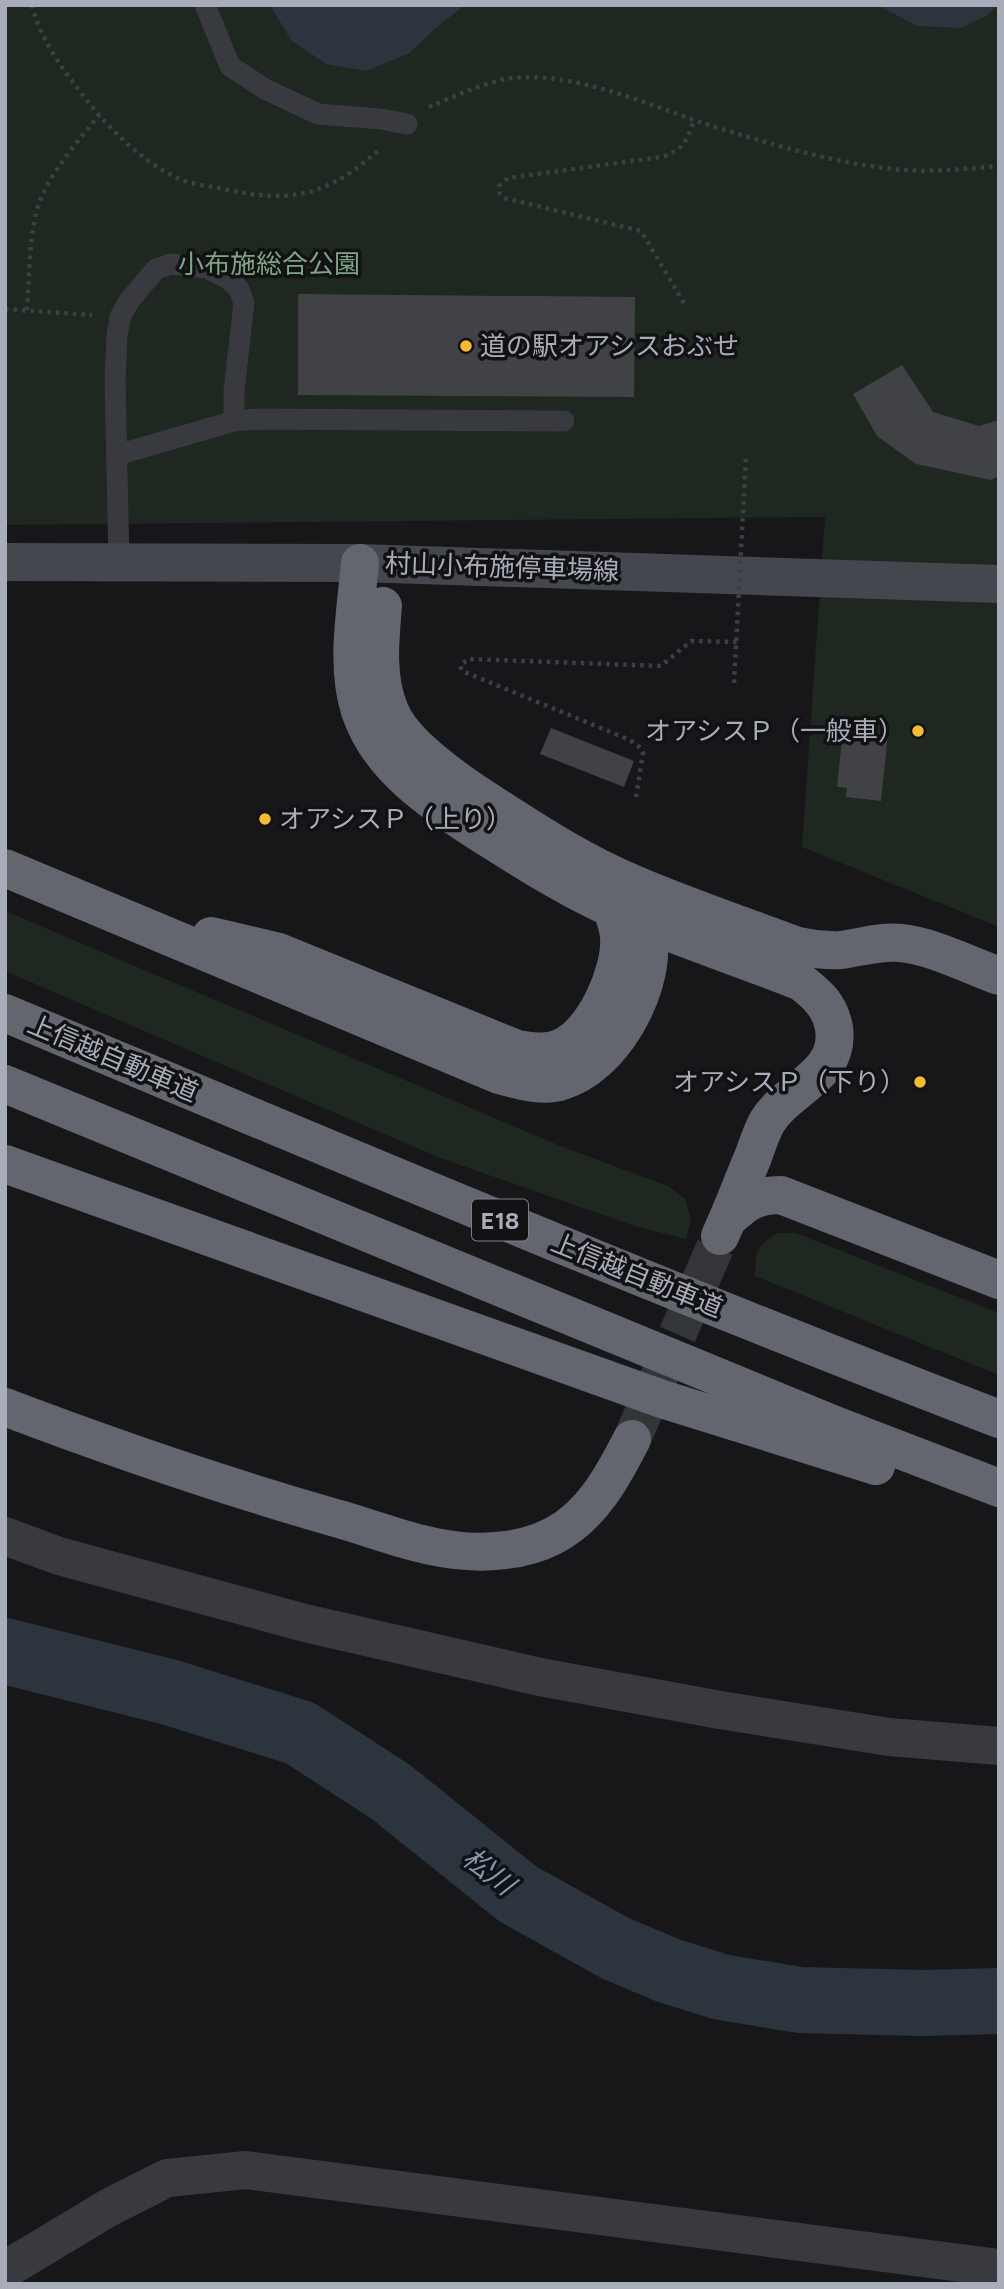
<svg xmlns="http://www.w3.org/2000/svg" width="1004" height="2289" viewBox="0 0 1004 2289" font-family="Figtree,'Noto Sans JP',sans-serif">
<rect width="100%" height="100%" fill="#171719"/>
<!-- green -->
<path fill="#1e2720" d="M5,5H999V927L802,847L825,517L5,525Z
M5,911L563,1147L668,1186L685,1199L691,1220L686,1239L638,1227L440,1158L5,971Z
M777,1233H796L999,1313V1375L755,1276C755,1252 756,1247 777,1233Z"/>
<!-- water -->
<path fill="#2c353d" d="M270,5H465L436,28L408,54L366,71L326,64L291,40Z
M877,5H998L986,16L960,28L918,26Z"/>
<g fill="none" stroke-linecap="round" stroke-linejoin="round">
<!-- river -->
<path stroke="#2c353d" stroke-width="66" d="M5,1651L169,1692L300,1733L391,1792L518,1894L615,1948L667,1970L721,1987L800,2000L922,2003L999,2001"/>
</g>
<!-- building -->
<path fill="#414246" d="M298,294L635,297L634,397L298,395Z
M902,365L933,412L979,426L999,420V476L991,480L916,464L877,436L853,394Z
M551,728L634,761L624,787L540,754Z
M843,729L888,734L881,801L846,797L847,788L837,787Z"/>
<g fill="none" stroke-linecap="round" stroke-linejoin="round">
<!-- motorway-tunnel -->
<path stroke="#343539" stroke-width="38" stroke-dasharray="38 19" stroke-linecap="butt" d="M632,1439L720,1236"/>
<!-- path -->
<path stroke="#3d3f45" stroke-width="4.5" stroke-dasharray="3.5 5" stroke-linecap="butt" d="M32,5C39,36 59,64 78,89C105,124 136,158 177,178C190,184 208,186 223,189C291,204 328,196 380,149
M429,107C460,94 496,76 531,77C592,79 649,105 706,124C766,143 840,165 903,170C934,172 967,169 999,166
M684,303L641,231L504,198L500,194L499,186L508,178L662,157C685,149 686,141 694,120
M5,309L92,315
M27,310C30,275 28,227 42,196C55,167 79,140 99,115
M636,797L643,753L641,748L630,740L462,671L460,666L468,659L661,666L691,641L737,642"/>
<!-- service -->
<path stroke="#393a40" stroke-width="21" d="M205,5L230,66L265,89L318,114L381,119L407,124
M117,455L234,421L260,419L564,421
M119,562L115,380L117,336L120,317L129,301L156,269L171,264L207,268L229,279L239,289L244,303L234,391V421"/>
<!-- minor -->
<path stroke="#393a40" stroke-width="38" d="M5,1536L59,1556L305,1623L540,1677L720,1710L889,1737L999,1746
M5,2270L108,2208L167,2178L246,2170L999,2268"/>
<!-- secondary -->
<path stroke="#45474e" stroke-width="38" d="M5,562L360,563L999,584"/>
<!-- motorway -->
<path stroke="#63666f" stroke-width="38" d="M360,563C356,610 345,665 360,711C379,768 432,802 480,833C523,860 566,888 613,909C674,937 739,957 801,982C818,995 830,1006 834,1028C841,1076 788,1087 767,1122C761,1133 757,1146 753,1157C742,1183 732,1210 720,1236
M383,606C380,641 376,678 390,711C403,744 457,781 486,800C534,831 581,862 634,884C688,907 744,926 798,946C813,949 826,951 841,950C862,947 880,941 901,943C932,946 969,965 999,976
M5,868L499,1075C519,1080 542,1088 562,1081C612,1066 653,992 649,942C648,929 641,914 638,900
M211,936L279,952L517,1049C532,1051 546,1054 560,1048C594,1035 622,970 619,936C618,927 615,918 612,909
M5,1013C335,1151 665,1291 999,1419
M5,1084L840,1427L999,1488
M5,1164L662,1399L876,1466
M728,1219C746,1202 756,1195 781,1195L999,1280
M5,1407C113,1448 221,1485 332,1517C372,1528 413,1545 454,1550C486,1554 524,1551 553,1536C592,1516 613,1476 632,1439"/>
<!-- path-bridge -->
<path stroke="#3d3f45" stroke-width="4.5" stroke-dasharray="3.5 5" stroke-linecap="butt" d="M734,683L746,456"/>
</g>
<!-- markers -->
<g fill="#f4ba33" stroke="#121214" stroke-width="2.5">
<circle cx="466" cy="346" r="7"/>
<circle cx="918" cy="731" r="7"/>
<circle cx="265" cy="819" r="7"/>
<circle cx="920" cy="1082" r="7"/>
</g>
<g text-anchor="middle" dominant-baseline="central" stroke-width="7" stroke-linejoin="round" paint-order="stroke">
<!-- shield labels -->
<rect fill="#121214" stroke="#7b7e88" stroke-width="2" x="472" y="1199.5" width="56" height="41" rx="5"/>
<g font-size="24" font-weight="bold" fill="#a8adb9">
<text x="500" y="1220">E18</text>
</g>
<!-- park labels -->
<g font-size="26" fill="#7fa483" stroke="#121214">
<text x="269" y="264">小布施総合公園</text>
</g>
<!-- poi labels -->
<g font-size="26" fill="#a8adb9" stroke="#121214" text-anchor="start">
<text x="480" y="346">道の駅オアシスおぶせ</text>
<text x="904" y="731" text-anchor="end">オアシスＰ（一般車）</text>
<text x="279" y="819">オアシスＰ（上り）</text>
<text x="906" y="1082" text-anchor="end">オアシスＰ（下り）</text>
</g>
<!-- street labels -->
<g font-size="26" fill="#a8adb9" stroke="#121214">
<text transform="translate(502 567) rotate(2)">村山小布施停車場線</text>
<text transform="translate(113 1058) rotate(23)">上信越自動車道</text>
<text transform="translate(637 1275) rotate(22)">上信越自動車道</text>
</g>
<!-- water labels -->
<g font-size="28" font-style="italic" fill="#7f9ab4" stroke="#121214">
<text transform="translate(489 1871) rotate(38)">松川</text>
</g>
</g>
<!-- border -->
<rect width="1004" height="2289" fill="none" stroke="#a8adb9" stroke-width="14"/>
</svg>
